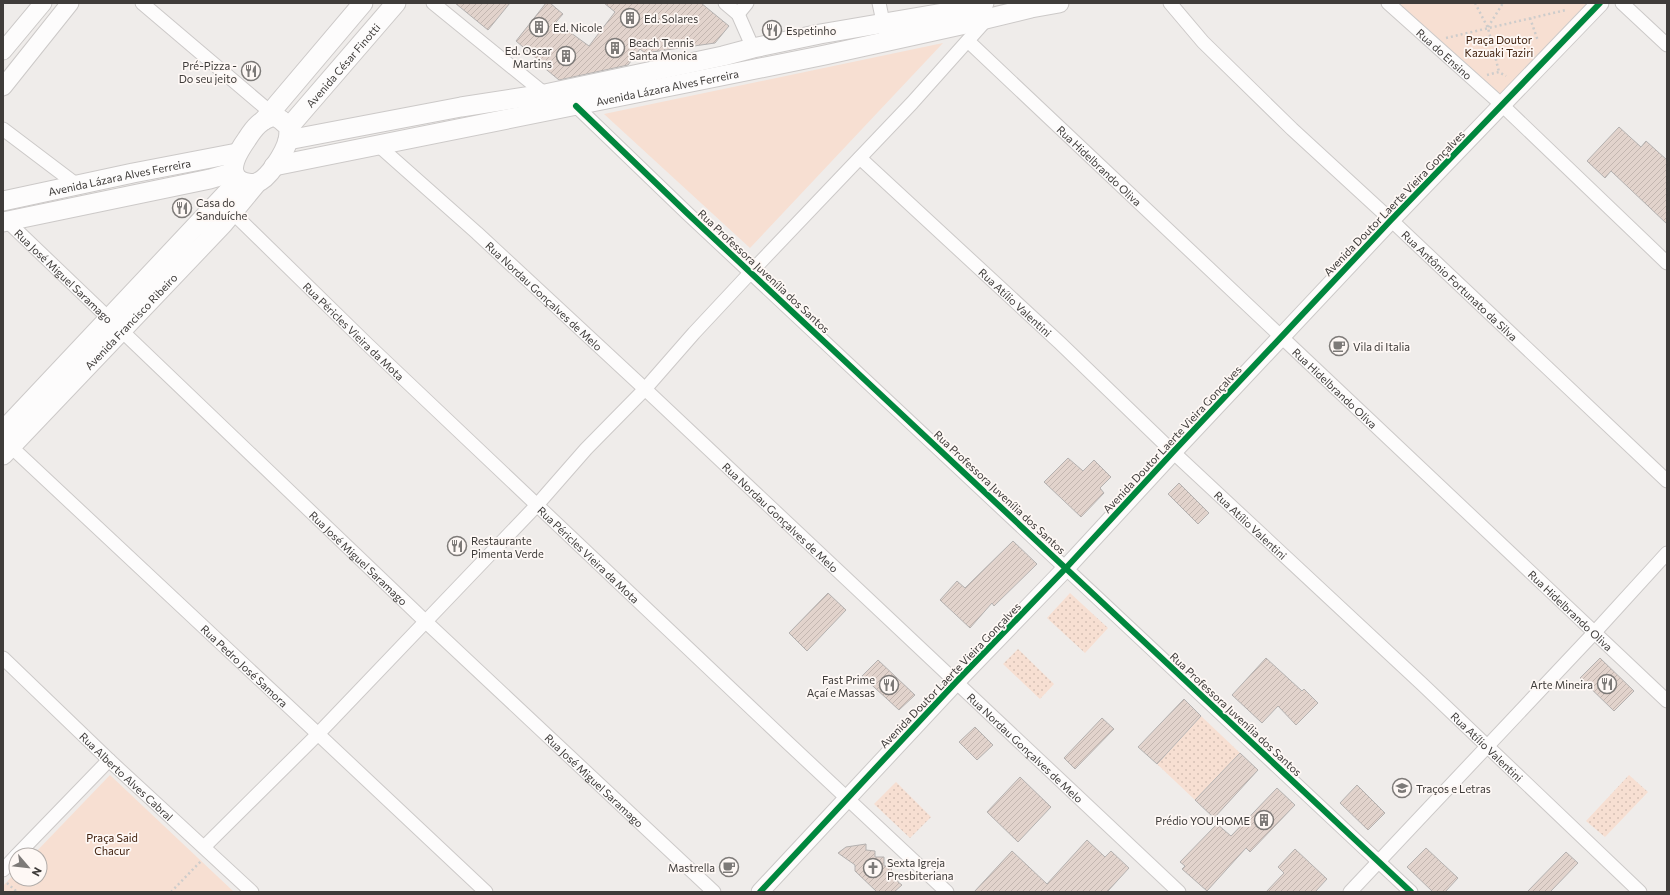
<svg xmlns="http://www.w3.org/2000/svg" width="1670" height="895" viewBox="0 0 1670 895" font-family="Commissioner,sans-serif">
<defs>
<pattern id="grass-dots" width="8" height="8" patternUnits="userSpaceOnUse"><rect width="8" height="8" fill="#f7dfd2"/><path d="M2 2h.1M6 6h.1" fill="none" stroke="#d5c0b5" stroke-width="1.8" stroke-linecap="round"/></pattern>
<pattern id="building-hatch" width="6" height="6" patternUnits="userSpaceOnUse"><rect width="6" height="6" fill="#e2d3cc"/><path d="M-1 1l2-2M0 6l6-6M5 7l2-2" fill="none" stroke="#c3b6b0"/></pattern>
</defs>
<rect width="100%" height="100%" fill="#efecea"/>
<!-- grass -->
<path fill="url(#grass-dots)" d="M1070,593L1108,628L1085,653L1047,618Z
M1018,649L1054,684L1040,699L1003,664Z
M1201,716L1240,753L1195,800L1157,764Z
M1629,775L1648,792L1605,837L1586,821Z
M896,782L931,817L910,838L874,804Z"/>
<!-- park -->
<path fill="#f7dfd2" d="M1387,3H1601L1502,105Z
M943,43L750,248L604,114Z
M110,775L234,892H3V886L16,872V879H40V855H33Z"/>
<!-- building -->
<path fill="url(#building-hatch)" stroke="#b4b1b0" d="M455,3H510L488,30Z
M546,3H550L563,14L556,22L589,46L615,12L604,3H701L729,26L715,43L645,53L640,49L628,65L559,80L542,66L543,64L516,41Z
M251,62L260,69L251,80L242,73Z
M1619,127L1641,147L1646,141L1667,160V224L1611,171L1605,178L1587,161Z
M1068,458L1083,471L1094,460L1111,477L1100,488L1104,493L1081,517L1044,482Z
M1179,483L1209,513L1198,524L1168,494Z
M1013,541L1037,564L994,606L992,603L970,628L940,600L957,581L965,588Z
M828,593L846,610L807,651L789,633Z
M1266,658L1302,691L1304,689L1318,703L1296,725L1278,706L1262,723L1232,695Z
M1600,658L1634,691L1614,711L1580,678Z
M878,660L915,695L899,710L862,676Z
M1184,699L1201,716L1157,764L1138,747Z
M1102,718L1114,729L1075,769L1064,758Z
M975,727L993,745L977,760L959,742Z
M1240,753L1258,770L1214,818L1195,800Z
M1020,777L1051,807L1018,842L987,812Z
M1357,785L1385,813L1368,830L1340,803Z
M1277,788L1295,805L1250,852L1246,848L1207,891L1182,869L1185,866L1180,862L1217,824L1231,836Z
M1087,840L1105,857L1111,851L1129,868L1107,892H974L1012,851L1047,884Z
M866,844V850L875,851V857H884V866H891L892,874L897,875L898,882L902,885L894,892H877L855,871V865L838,853L846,847Z
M1426,848L1458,878L1445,892H1433L1407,867Z
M1295,849L1327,879L1315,892H1266L1284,873L1278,867Z
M1566,852L1578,863L1550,892H1527Z"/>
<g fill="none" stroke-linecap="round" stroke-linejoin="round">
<!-- minor casing -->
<g stroke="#ccc9c8" stroke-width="15">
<g id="minor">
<path d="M142,3L275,116"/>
<path d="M433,3L545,94"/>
<path d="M725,3L738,14L753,48"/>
<path d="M879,3L885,31"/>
<path id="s1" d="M1170,3L1203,42L1292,129L1391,220L1667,481"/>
<path id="s2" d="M1388,3L1502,105L1667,263"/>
<path d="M1622,3L1667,45"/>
<path d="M738,14L747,3"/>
<path id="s3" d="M968,41L1667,701"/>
<path d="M576,106L687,213L1411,892"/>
<path d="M3,129L77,185"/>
<path id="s4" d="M379,146L477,233L645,389L1179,892"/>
<path id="s5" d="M860,158L1060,343L1173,452L1422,684L1640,892"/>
<path id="s6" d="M233,213L367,344L787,742L947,892"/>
<path id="s7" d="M7,221L425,621L714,892"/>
<path id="s8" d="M6,442L318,734L486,892"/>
<path id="s9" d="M3,658L109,760L252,892"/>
<path d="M204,847L318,734L537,505L586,449L645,389L694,333L751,272L912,103L987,19"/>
<path d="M17,855L109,760"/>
<path d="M3,870L16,856"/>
<path d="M1350,892L1594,633L1667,553"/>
</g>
</g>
<!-- tertiary casing -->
<g stroke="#ccc9c8" stroke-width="19">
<path id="tertiary" d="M3,51L43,3
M3,87L70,3
M760,892L956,682L1066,568L1173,452L1391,220L1600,3"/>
</g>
<!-- secondary casing -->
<g stroke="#ccc9c8" stroke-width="21">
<g id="secondary">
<path d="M275,116L281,120L289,127C289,131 289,136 288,140C285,152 269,179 256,183C252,184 245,183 241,181C224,172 240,149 247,139C254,128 261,119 275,116Z"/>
<path d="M264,120L363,3"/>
<path id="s10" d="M289,127L396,3"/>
<path d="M288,140L461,107L545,94L723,56L753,48L820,34L943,13L984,3"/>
<path id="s11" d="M274,166L825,55L961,25L1031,8L1059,3"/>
<path id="s12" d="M3,201L133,173L237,153"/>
<path d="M3,222L210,179L234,172"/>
<path d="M3,431L239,180"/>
<path id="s13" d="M3,455L223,224L256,184"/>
</g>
</g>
<!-- path -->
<path stroke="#cdcccb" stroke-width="2.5" stroke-dasharray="2 3" stroke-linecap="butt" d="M1475,3L1488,28L1499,72
M1530,18L1538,41
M1488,27L1503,3
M1446,38L1566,10
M1487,75L1499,72L1506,76
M7,883L17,892
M171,892L201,861"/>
<!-- minor -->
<use href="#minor" stroke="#fdfcfc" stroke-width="13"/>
<!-- tertiary -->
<use href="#tertiary" stroke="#fdfcfc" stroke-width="17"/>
<!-- secondary -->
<use href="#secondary" stroke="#fdfcfc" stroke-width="19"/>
<!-- cycleway casing -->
<g stroke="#fef8f5" stroke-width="8">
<path id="cycleway" d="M576,106L687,213L1411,892
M760,892L956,682L1066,568L1173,452L1391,220L1600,3"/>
</g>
<!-- cycleway -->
<use href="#cycleway" stroke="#00873e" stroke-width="6"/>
</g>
<!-- icons -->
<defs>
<g id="building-ring" transform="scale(1)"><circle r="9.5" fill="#fef8f5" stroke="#7d7a78" stroke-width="1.5"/><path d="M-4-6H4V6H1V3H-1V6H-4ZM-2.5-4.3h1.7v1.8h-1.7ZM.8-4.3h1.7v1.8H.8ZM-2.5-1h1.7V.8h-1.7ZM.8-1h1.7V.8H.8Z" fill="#7d7a78"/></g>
<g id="restaurant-ring" transform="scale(1)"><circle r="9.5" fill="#fef8f5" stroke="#7d7a78" stroke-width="1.5"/><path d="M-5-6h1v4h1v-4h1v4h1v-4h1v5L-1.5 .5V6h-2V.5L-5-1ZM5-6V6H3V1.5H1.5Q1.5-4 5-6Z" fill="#7d7a78"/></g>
<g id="cafe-ring" transform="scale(1)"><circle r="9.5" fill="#fef8f5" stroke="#7d7a78" stroke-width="1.5"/><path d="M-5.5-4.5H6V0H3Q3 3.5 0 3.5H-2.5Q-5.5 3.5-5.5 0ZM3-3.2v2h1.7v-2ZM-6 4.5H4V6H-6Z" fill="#7d7a78"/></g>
<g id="school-ring" transform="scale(1)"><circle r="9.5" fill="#fef8f5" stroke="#7d7a78" stroke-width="1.5"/><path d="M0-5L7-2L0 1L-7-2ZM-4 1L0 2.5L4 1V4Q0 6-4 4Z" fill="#7d7a78"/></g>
<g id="church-ring" transform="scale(1)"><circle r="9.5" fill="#fef8f5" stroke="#7d7a78" stroke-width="1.5"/><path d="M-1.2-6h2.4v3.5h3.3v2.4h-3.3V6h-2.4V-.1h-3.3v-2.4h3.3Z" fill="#7d7a78"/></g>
</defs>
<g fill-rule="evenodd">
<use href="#building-ring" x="630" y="18"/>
<use href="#building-ring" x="539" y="27"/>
<use href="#restaurant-ring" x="772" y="30"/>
<use href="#building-ring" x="615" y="48"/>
<use href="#building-ring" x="566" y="56"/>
<use href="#restaurant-ring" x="251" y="71"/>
<use href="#restaurant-ring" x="182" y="208"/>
<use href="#cafe-ring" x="1339" y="346"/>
<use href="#restaurant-ring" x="457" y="546"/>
<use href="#restaurant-ring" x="1607" y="684"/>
<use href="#restaurant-ring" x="889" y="685"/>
<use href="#school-ring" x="1402" y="788"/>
<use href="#building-ring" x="1264" y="820"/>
<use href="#cafe-ring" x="729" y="867"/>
<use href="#church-ring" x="873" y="868"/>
</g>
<g text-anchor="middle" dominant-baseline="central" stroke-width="3.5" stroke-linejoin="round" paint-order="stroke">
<!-- poi labels -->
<g font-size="11" fill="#3f3c3a" stroke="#fef8f5" text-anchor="start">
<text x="644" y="18">Ed. Solares</text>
<text x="553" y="27">Ed. Nicole</text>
<text x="786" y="30">Espetinho</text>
<text x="629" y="42">Beach Tennis<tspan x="629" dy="13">Santa Monica</tspan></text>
<text x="552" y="50" text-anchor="end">Ed. Oscar<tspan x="552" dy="13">Martins</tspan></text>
<text x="237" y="65" text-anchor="end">Pré-Pizza -<tspan x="237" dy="13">Do seu jeito</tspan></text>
<text x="196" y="202">Casa do<tspan x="196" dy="13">Sanduíche</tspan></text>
<text x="1353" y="346">Vila di Italia</text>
<text x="471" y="540">Restaurante<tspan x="471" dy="13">Pimenta Verde</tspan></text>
<text x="875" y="679" text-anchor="end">Fast Prime<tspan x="875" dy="13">Açaí e Massas</tspan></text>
<text x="1593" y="684" text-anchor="end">Arte Mineira</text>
<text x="1416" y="788">Traços e Letras</text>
<text x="1250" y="820" text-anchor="end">Prédio YOU HOME</text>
<text x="887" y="862">Sexta Igreja<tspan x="887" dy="13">Presbiteriana</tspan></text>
<text x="715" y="867" text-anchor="end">Mastrella</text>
</g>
<!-- park labels -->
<g font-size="11" fill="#41210e" stroke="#fef8f5">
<text x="1499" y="39">Praça Doutor<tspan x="1499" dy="13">Kazuaki Taziri</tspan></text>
<text x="112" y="837">Praça Said<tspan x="112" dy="13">Chacur</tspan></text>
</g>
<!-- street labels -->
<g font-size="11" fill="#3f3c3a" stroke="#fef8f5">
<text stroke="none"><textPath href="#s2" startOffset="76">Rua do Ensino</textPath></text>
<text stroke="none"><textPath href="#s10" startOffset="82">Avenida César Finotti</textPath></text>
<text stroke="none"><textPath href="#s11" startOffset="401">Avenida Lázara Alves Ferreira</textPath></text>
<text stroke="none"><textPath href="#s3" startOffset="181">Rua Hidelbrando Oliva</textPath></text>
<text stroke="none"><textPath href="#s12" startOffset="119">Avenida Lázara Alves Ferreira</textPath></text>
<text transform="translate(1394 203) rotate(-46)">Avenida Doutor Laerte Vieira Gonçalves</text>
<text transform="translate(764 271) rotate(43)">Rua Professora Juvenília dos Santos</text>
<text stroke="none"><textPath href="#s7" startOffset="79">Rua José Miguel Saramago</textPath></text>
<text stroke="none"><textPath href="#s1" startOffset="405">Rua Antônio Fortunato da Silva</textPath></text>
<text stroke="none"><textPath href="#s4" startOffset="223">Rua Nordau Gonçalves de Melo</textPath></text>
<text stroke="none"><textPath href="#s5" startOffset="212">Rua Atílio Valentini</textPath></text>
<text stroke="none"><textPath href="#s13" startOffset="185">Avenida Francisco Ribeiro</textPath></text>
<text stroke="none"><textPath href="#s6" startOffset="169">Rua Péricles Vieira da Mota</textPath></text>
<text stroke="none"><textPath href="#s3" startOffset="505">Rua Hidelbrando Oliva</textPath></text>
<text transform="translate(1172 439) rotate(-47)">Avenida Doutor Laerte Vieira Gonçalves</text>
<text transform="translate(1000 492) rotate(43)">Rua Professora Juvenília dos Santos</text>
<text stroke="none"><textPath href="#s4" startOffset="547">Rua Nordau Gonçalves de Melo</textPath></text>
<text stroke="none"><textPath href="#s5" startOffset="536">Rua Atílio Valentini</textPath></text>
<text stroke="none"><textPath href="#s6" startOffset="493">Rua Péricles Vieira da Mota</textPath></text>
<text stroke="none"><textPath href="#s7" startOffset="487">Rua José Miguel Saramago</textPath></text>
<text stroke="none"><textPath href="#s3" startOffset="829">Rua Hidelbrando Oliva</textPath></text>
<text stroke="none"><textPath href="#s8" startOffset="327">Rua Pedro José Samora</textPath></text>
<text transform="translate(950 675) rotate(-46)">Avenida Doutor Laerte Vieira Gonçalves</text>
<text transform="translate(1236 714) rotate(43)">Rua Professora Juvenília dos Santos</text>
<text stroke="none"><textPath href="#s5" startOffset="860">Rua Atílio Valentini</textPath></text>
<text stroke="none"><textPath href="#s4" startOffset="883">Rua Nordau Gonçalves de Melo</textPath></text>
<text stroke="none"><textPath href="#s9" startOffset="171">Rua Alberto Alves Cabral</textPath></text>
<text stroke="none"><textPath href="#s7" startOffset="811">Rua José Miguel Saramago</textPath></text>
</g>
</g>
<!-- border -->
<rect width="1670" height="895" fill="none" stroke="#3f3c3a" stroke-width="8"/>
<!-- north arrow -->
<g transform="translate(28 867) rotate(118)"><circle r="19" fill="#fef8f5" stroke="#b2adaa"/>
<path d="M0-3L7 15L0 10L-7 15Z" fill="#7d7a78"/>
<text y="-6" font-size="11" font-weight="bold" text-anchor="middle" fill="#3f3c3a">N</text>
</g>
</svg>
